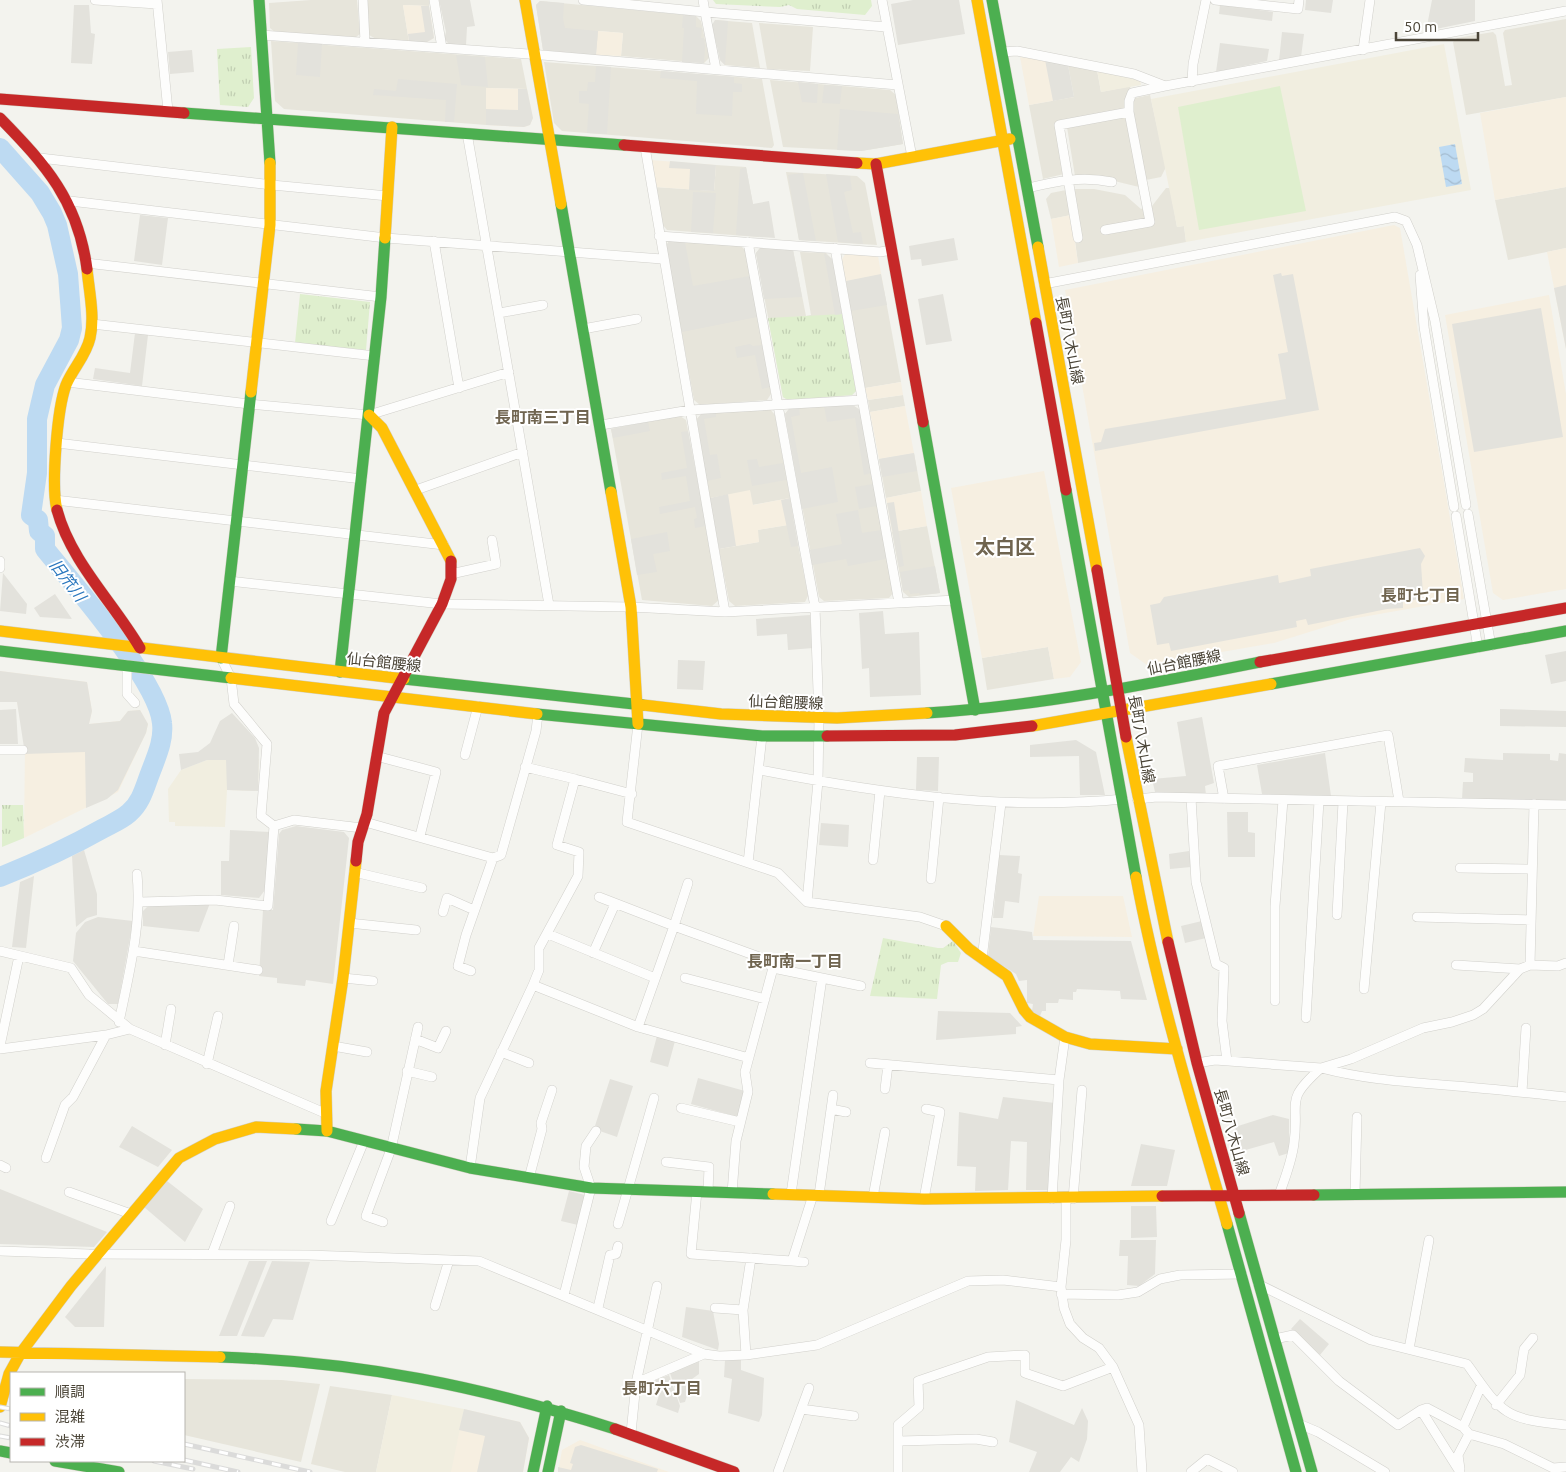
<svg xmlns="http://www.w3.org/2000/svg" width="1566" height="1472" viewBox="0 0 1566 1472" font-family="Ubuntu,'Noto Sans JP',sans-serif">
<defs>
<pattern id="grass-tufts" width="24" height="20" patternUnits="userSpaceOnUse" patternTransform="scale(1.25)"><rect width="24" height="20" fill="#dfefce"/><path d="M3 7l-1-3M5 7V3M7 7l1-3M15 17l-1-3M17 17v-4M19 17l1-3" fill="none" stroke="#c1ceb2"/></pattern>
<pattern id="water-waves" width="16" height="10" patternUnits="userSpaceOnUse" patternTransform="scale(1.25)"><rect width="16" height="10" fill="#bddaf2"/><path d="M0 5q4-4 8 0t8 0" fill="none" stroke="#a4bcd0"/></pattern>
</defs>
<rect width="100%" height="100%" fill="#f3f3ee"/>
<!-- residential -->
<path fill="#e7e5db" d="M311,0H357L360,34L356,37L276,33L270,28L269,3Z
M367,0H429V6L403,5L409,42L376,39L369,35Z
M540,1L696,16L701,21L709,58L704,63L621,56L623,33L599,31L596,55L543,50L536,5Z
M1566,19V97L1466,115L1453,42L1457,38L1493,32L1496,35L1505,86L1512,85L1503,33L1505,30Z
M715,20L752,23L760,68L725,65L720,60Z
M759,23L813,27L810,71L767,69Z
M271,41L521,59L527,89L486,88V125L284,109L275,101Z
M544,62L762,79L774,145L772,148L562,131L554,123Z
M1068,65L1097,70L1101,92L1131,86L1126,96L1125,110L1055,123L1064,174L1043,179L1029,105L1074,97Z
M770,80L890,90L896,95L903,144L861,151L783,147Z
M1150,95L1166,167L1161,177L1146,180L1131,105L1135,98Z
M1126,116L1139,187L1098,177L1075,176L1067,127Z
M716,165L746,167L759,237L667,230L662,224L655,187L714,191Z
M786,172L857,176L865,183L877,245L799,240Z
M1566,187V248L1508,260L1495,200Z
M1166,188H1170L1177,227L1184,226L1186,242L1078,263L1075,240L1074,189H1094L1125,195L1141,209L1144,208L1145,220L1102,227L1104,235L1153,226L1152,206Z
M1066,190L1071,215L1051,219L1046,199L1051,193Z
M669,241L741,246L745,250L771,394L767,400L700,405L694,400L666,246Z
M760,248L793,250L806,316L811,315L800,252L826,253L832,259L856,391L852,395L788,400L783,397L756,253Z
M884,290L901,382L865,388L848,297Z
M903,395L905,406L870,412L868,400Z
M824,406H854L860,410L893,593L889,598L824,601L819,597L785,414L789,409Z
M770,409L775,415L790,498L752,505L750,491L710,498L697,419L702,413Z
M680,416L686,420L719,600L712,606L642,600L611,429Z
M914,453L921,491L886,498L879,459Z
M794,524L808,596L805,602L735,606L729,601L719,549L759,542L757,530Z
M927,526L940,593L909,597L903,592L892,532Z
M1048,647L1054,679L987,690L982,658Z
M184,1379L282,1380L320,1384L301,1462L184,1435Z
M330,1386L392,1395L376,1472H345L311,1464Z"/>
<!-- commercial -->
<path fill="#f6efe1" d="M403,5L429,6L434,38L427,42H409Z
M598,31L623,33L621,56L596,55Z
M1020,57L1045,60L1074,97L1029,105Z
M486,88L527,89L533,118L530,125L524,127L486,125Z
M1566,97V187L1495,200L1480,113Z
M650,160L716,165L714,191L655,187Z
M1071,215L1078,263L1059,267L1051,219Z
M1394,225L1400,228L1464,599L1351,619L1274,643L1147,665L1130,653L1065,290Z
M1566,248V349L1547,252Z
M846,253L878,256L884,290L848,297L842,259Z
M1549,295L1566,394V589L1503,600L1493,593L1445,315Z
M901,382L903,395L868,400L865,388Z
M905,406L914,453L879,459L870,412Z
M1044,471L1081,662L1070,677L1054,679L1048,647L982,658L951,488Z
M750,490L753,505L790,498L794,524L758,530L759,542L719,549L710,498Z
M921,491L927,526L892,532L886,498Z
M0,671L87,682L92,711L89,724L120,721L128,711L140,710L148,724L146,733L118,792L24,838L25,745L17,702H0Z
M1039,896H1123L1132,937L1033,936Z
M464,1409L520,1422L529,1438L523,1472H450Z
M580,1440L669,1472H558L562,1450Z"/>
<!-- education -->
<path fill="#f1eee0" d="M1444,44L1471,190L1186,242L1184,226L1177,227L1151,99Z
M1097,70L1140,79L1141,85L1101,92Z
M259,759L258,791L227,790L225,827L175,826V822H169L168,789L181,770L207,760Z
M392,1395L464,1409L451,1472H376Z"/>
<!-- grass -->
<path fill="url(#grass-tufts)" d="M713,0H871L872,6L865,15L797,9L789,5L780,7L716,4Z
M251,47L254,98L248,107L220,105L217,49Z
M300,294L370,302L366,350L295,343Z
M842,314L856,391L852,395L788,400L783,397L768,318Z
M2,805H23L24,838L2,847Z
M883,938L938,948H943L953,941L961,953L958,962H948L941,965L937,999L870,996Z"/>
<!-- garden -->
<path fill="#dfefce" d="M1280,86L1306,211L1199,230L1178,107Z"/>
<!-- parking -->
<path fill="#e3e2dc" d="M439,0H470L475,26L467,27L466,45L449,44L444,39L446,32Z
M913,0H959L965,34L898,45L891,4Z
M1306,0H1333L1331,13L1305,10Z
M1432,0H1475V21L1426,31Z
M540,1L564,3L563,19L565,28L598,31L596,55L543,50L536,5Z
M74,5H89L91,33L95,34L92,64L71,63Z
M1220,5L1273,12L1272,21L1219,14Z
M421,6H429L434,38L427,42H409L408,34L425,32Z
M683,15L696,16V27L702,28L701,38H704L705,46L704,63L682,62L684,28H682Z
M715,20L728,21L725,65L720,60L712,25Z
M1282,32L1304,34L1301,57L1279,61Z
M298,43L322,44L320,77L296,75Z
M1220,43L1269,49L1267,61L1216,72Z
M192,50L194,72L170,74L168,52Z
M456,55L485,57L488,87L461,85Z
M1045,60L1068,65L1074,97L1053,101Z
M596,66L611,67L607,134L587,133L589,104L579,103V91H587L588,82H595Z
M661,71L734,77V83L742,84V92H733L732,116L696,114L697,81L660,78Z
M398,79L457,84L454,122H445L446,100L373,95L374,89L396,91Z
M798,82L818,84L817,103L802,102Z
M824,85L842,86L840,104L822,103Z
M518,89H527L533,118L530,125L524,127L486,125V109L518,110Z
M840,109L898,114L903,144L861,151L837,150Z
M670,161L716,165L714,191L689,190L690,169L669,168Z
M746,167L753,204L769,201L775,238L736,235L740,169Z
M803,173L816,241L799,240L788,175Z
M826,174L850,176L852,190L844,192L853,233L861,232L863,244L838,242Z
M693,192L716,193L713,233L691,232Z
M140,215L168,218L162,265L134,261Z
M954,238L958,260L922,266L921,259L911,260L909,246Z
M669,241L685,242L693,286L750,276L757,317L682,332L666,246Z
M760,248L793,250L802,297L764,299L756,253Z
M824,253L832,259L842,314L835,315Z
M1281,273L1282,276L1293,274L1319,410L1095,451L1094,443L1101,442L1105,429L1286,399L1278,354L1288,352L1273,275Z
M881,274L887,305L851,311L846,281Z
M1566,285V349L1554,288Z
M943,294L952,341L926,345L918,299Z
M1541,308L1563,437L1474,452L1452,324Z
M135,333L148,335L142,386L93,379L95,368L130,373Z
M750,344L753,346L762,345L770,387L762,389L755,355L737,358L735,347Z
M824,406H854L860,410L871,473L864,475L855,418L827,422Z
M799,408L800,415L791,417L801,473L832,467L838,502L802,509L785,414L789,409Z
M716,412V417L704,419L710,455L717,454L721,478L707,481L697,419L702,413Z
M648,422L650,431L613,438L611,429Z
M688,431L706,526L695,528L694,519L697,518L695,507L660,514L659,507L690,501L686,476L662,480L661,473L687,468L681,432Z
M914,453L917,471L882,477L879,459Z
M757,459L759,467L783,463L786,480L752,486L747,460Z
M873,484L877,506L859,509L855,487Z
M728,494L736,546L719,549L710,498Z
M790,498L798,546L791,547L781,500Z
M894,502L904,566L899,567L887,503Z
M858,510L862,533L881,530L886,559L848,566L846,559L812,565L810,550L842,544L836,514Z
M667,532L670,551L653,554L657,572L637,575L631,539Z
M1420,548L1425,556L1421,564L1423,594L1419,599L1403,602V608L1387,609L1308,625L1306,619L1296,621L1297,627L1171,651L1169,643L1157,645L1150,605L1160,603L1164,597L1278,575L1279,583L1311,576L1310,569Z
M935,566L940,593L920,595L919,593L910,594L909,590L903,591L900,572Z
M3,573L27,604L26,614L0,611Z
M55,594L72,619L40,617L34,608Z
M883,611L885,634L919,632L921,695L870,697L869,668L862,669L859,613Z
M810,615L813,648L788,650L787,634L757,636L756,619Z
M1566,651V681L1551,684L1545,655Z
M678,660L705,661L703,690L677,689Z
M0,671L87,682L92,711L89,724L120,721L128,711L140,710L148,724L146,733L118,790L107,799L86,808L85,752L25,754L17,702H0Z
M16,709L18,744H0V710Z
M1500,709L1566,711V727L1500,726Z
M232,713L255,738L259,748L258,791L227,790L226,760H207L181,770L179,754L198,752L210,743L220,721Z
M1202,717L1214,783L1205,786L1206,795L1155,792L1152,779L1186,776L1177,722Z
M1076,740L1096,752L1105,795H1080L1079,756L1030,757V745Z
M1325,753L1331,796L1262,794L1257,765Z
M1503,753L1550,754V760L1558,761L1559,753L1566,754V801L1462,799L1463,782H1473V773L1464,772L1465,758L1503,760Z
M917,757H939L938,791L916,790Z
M1227,812H1248V832L1255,833V857H1228Z
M821,823L849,825L848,847L819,845Z
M296,826L344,832L349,838L333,984L306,980L305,986L277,983V978L259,976L263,910H273L279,834L282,830Z
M230,830L270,832L265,890L259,898L221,895V861H229Z
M84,850L97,894V915L87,918L76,927L72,856Z
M1189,851L1191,867L1170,869L1169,854Z
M999,855L1020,856L1018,873L1022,874L1019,903L1005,901L1003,918H993Z
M34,876L26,948L12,947L20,882Z
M210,903L199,932L143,926V911L148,906Z
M98,917L133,921L118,1004H108L73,961L76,933L85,922Z
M1202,921L1206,938L1185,943L1181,926Z
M991,927L1032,932L1033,940L1131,941L1147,1000L1121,999L1120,991L1077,989L1076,992H1073V1000L1059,999L1058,1003H1046V1011H1042L1040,1016L1032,1011L1033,1004L1027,1003V980L1019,981L1016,974L988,956Z
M938,1011L1010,1013L1022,1026L1016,1027V1034L936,1040Z
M657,1036L675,1041L668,1067L650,1062Z
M698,1078L745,1091L738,1117L691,1104Z
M610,1079L633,1086L617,1137L594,1129Z
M1003,1097L1055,1103L1049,1190H1026L1027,1142L1011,1141L1008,1190L975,1191L976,1167L957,1166L959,1112L998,1119Z
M1273,1115L1289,1119V1153L1279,1156L1274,1142L1242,1151L1235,1127Z
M132,1126L172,1150L158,1167L119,1147Z
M1141,1144L1175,1150L1167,1186H1131Z
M167,1181L203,1209L185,1242L144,1207Z
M0,1189L107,1232L94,1247L0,1244Z
M569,1191L585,1195L578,1225L561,1221Z
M1131,1206H1156L1157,1237L1131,1238Z
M1120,1240H1156L1155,1274L1139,1286L1127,1285L1128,1256H1119Z
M249,1261H267L237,1336H219Z
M272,1261L310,1262L293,1320L273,1319L264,1337L241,1336Z
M106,1266L104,1327H75L65,1317Z
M686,1307L713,1311L719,1344L718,1350L682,1337Z
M1300,1319L1329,1344L1320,1355L1291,1329Z
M699,1360V1374L692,1379L685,1402L680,1403L669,1370Z
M725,1360H741V1370L764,1378L762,1415L759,1422L728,1413L732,1379L724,1377Z
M669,1375L680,1406L678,1413L656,1405L660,1392L642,1385Z
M1016,1400L1074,1425L1082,1408L1088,1421L1087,1439L1079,1462L1071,1457L1060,1472H1029L1037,1452L1009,1442Z
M464,1409L520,1422L529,1438L523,1472H477L485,1436L459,1430Z
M581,1445L658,1469L657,1472H558V1467L571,1470L573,1464L570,1463L575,1447Z"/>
<!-- water -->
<path fill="url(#water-waves)" d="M1455,144L1462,184L1446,187L1439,147Z"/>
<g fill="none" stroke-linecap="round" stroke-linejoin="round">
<!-- river -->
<path stroke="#bddaf2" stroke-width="20" d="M0,148L40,193L52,213L57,225L68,274L72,328L69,340L45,385L37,419V473L31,515L38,520L39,531L45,536V549C74,585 158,681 162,723C164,740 157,755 151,771C145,786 142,802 129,813C121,820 111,824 102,829C70,847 35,863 0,877"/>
<!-- street casing -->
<g stroke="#d1d0cb" stroke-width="10">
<path id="street" d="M95,0L157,4
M157,0L168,111
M363,0L365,42
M434,0L442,48
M583,0L705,12L716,69
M703,0L705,12L886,27
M882,0L912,157
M1215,0L1298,9L1299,0
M261,35L542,55L898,85
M1363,50L1370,0
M1002,52L1017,51L1134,74L1165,86L1566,11
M1192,82L1193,64L1206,0
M1129,112V101L1132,93L1165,86
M467,133L549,605
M645,147L725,612
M40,158L272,185L388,196
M1028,188C1057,181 1082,176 1112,182
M70,201L386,238L662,259
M659,236L880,252L892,250
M1078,238L1059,125L1129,112L1150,222L1105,230
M434,241L459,388
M748,242L815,607L819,719L818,781L807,902
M835,248L899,603
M86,263L381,297
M1420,275L1424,327L1454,507
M1044,284L1395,217L1406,221L1417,245L1435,321L1466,505
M499,313L543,305
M92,324L375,356
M583,329L637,319
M67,382L249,404L369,415L509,372
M601,425L690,410L862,400
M57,443L362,479
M416,490L523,452
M55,500L444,545
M1468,514L1491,646
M1456,516L1478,648
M0,561V568
M451,574L496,564L492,540
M229,581L442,604L631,607L725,612L956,600
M221,658L231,678L234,704L267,744L261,816L274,826L294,820L362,828
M127,665V694L135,703
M638,724L627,822L778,873L807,902L920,917L946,926
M0,750H23
M465,755L478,706
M376,756L436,772L420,836
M525,767L575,779
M760,770C879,793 1001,811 1123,799
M1191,798L1196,882L1216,964L1224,968L1222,1021L1227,1061
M1137,799L1157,797L1566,805
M1224,799L1218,766L1388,735L1399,801
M365,822L493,858L501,855L536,731L538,714
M873,860L880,791
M748,863L762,736
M1460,868L1531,869
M354,872L422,888
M931,879L939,797
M599,897L674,926L688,883
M140,902L215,900L268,906L274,826
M443,912L447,898L474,910
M1337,915L1343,802
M1417,917L1531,920
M349,923L416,930
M548,934L655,978
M0,951L71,968L89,995L130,1029L327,1114
M134,951L258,970
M593,953L615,904
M982,959L1001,803
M228,965L234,926
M1456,965L1520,969
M1530,965L1558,966L1566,963
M471,971L458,966L466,935L493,858
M343,978L373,981
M685,978L765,999
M533,985L638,1027L749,1058
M1364,989L1381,802
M1275,1001V906L1283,800
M1306,1018L1319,801
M119,1022C129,973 142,924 137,874
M638,1027L674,926L762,958L773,968L861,986
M415,1039L438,1048L446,1031
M165,1045L171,1009
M0,1046L19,956
M333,1046L367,1052
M0,1049L106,1035L130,1029
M501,1052L529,1063
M870,1063L1059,1080
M1197,1063L1215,1060L1321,1068L1351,1059L1423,1028L1452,1022L1473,1015L1483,1009L1520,969L1530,965L1534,804
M207,1064L218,1016
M407,1071L432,1077
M885,1089L888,1065
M1522,1092L1526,1028
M681,1108L740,1122
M831,1109L846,1112
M46,1158L65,1105L73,1097L106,1035
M666,1162L709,1167L708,1192
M0,1165L6,1168
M470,1168L480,1098L533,985L539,970V948L578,876L579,852L557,845L575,779L632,794
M529,1178L542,1129L541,1123L552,1090
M697,1191L691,1254L792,1261L813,1195
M69,1192L131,1214
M732,1193L736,1141L748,1092L745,1072L773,968
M791,1194L822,978
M1355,1194L1357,1117
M819,1195L833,1095
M1279,1195C1285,1178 1292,1161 1294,1143C1300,1100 1283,1102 1321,1068C1367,1080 1409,1082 1456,1086C1493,1089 1529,1093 1566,1097
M873,1197L885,1132
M924,1199L940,1112L926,1109
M1052,1199L1059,1080L1065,1037
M1066,1199V1240L1061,1287L1064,1308L1070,1324L1083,1338L1099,1348L1113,1367L1139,1425L1142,1472
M1073,1199L1082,1090
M331,1221L364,1141
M383,1222L366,1216L391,1149L418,1027
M618,1224L654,1098
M0,1251L89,1254L308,1255L479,1261L704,1354L719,1356L746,1355L817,1345L968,1281L1003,1280L1061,1287
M212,1254L230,1206
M792,1261L804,1262
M1258,1284L1371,1340L1467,1364C1502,1414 1504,1419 1566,1425
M1061,1294L1118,1295L1138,1292L1160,1279L1180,1275L1242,1274
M564,1295L591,1188L584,1167L586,1146L596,1131
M435,1306L449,1260
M598,1308L610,1255L616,1254L618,1246
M715,1308L743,1310
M1275,1339L1293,1335L1339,1381L1398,1425L1421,1410L1460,1472
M1409,1349L1429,1240
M746,1355L743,1310L751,1258
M636,1383L704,1354
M1496,1405L1520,1375L1524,1349L1533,1338
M801,1409L854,1416
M1421,1410L1427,1408L1463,1427L1469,1434L1504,1444L1553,1468L1566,1467
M1299,1424L1318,1432L1385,1472
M1463,1427L1481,1386
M631,1433L636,1383L657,1286
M899,1441L976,1439L993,1442
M1460,1469L1458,1455L1469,1434
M778,1472L809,1388
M898,1472V1425L919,1407L918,1381L988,1357L1025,1355V1373L1063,1386L1113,1367
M1191,1472L1207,1459L1233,1472"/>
</g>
<!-- fast casing -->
<g stroke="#d3d0c4" stroke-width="12">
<path id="fast" d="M259,0L270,163
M992,0L1038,247
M184,113L624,145
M561,204L611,492
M923,422L975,710
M1066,490L1136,877
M0,651L231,678
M221,658L251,392
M340,672L381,297L385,238
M404,679L643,705
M1271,684L1566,631
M927,713C1039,706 1149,684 1260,662
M537,714L762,736H827
M296,1129L327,1131L470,1168L591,1188L773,1194
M1314,1195L1566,1192
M1239,1213L1312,1472
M1227,1224L1296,1472
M220,1357C361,1362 480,1386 615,1429
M0,1451L11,1453
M55,1461L119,1472
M533,1472L547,1406
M548,1472L561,1411"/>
</g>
<!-- slow casing -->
<g stroke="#d3d0c4" stroke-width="12">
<path id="slow" d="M525,0L561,204
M977,0L1036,323
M857,163L876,164L1010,139
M385,238L392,127
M1038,247L1097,570
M251,392L270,225V163
M369,415L382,428L451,561
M611,492L631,607L638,724
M57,510C51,486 57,409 66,385C73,368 86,356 90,338C95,316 89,291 87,269
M0,631L404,679
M231,678L537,714
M643,705L721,714L837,718L927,713
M1032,726L1271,684
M1126,737L1168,942
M1136,877C1158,995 1194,1110 1227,1224
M946,926L969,949L1007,976L1024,1010L1030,1017L1065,1037L1090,1044L1177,1049
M327,1131L326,1091L343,978L356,861
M773,1194L924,1199L1162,1196
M0,1352L220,1357
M0,1407L9,1374L20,1354L71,1286L179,1158L215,1139L256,1127L296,1129"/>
</g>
<!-- jam casing -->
<g stroke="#d3d0c4" stroke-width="12">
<path id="jam" d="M0,99L184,113
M0,118C46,165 78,201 87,269
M624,145L857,163
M876,164L923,422
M1036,323L1066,490
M57,510C71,562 113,602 140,648
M1097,570L1126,737
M1260,662L1566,608
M827,736L955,735L1032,726
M356,861L358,842L367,814L384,713L442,604L451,579V561
M1168,942L1197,1063L1239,1213
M1162,1196L1314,1195
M615,1429L734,1472"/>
</g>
<!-- street -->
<use href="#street" stroke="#fdfdfc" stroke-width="9"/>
<!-- fast -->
<use href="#fast" stroke="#4caf50" stroke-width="11"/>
<!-- slow -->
<use href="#slow" stroke="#ffc107" stroke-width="11"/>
<!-- jam -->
<use href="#jam" stroke="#c62828" stroke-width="11"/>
<!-- rail casing -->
<g stroke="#dbdbda" stroke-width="5">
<path id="rail" d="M0,1407L11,1409
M0,1423L11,1426
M0,1436L11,1438
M184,1444L310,1472
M184,1460L238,1472
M154,1461L193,1469"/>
</g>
<!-- rail -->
<use href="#rail" stroke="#fff" stroke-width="3" stroke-dasharray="9" stroke-linecap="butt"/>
</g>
<g text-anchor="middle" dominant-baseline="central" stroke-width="4" stroke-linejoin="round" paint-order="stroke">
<!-- street labels -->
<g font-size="15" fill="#4b4538" stroke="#fff">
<text transform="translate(1070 340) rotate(79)">長町八木山線</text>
<text transform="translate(384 662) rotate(6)">仙台館腰線</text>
<text transform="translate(1184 662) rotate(-11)">仙台館腰線</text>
<text transform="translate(786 702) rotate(2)">仙台館腰線</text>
<text transform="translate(1142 739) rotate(80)">長町八木山線</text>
<text transform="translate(1232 1132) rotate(74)">長町八木山線</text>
</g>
<!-- neighbourhood labels -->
<g font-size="16" font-weight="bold" fill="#6f644f" stroke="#fff">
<text x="543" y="417">長町南三丁目</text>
<text x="1421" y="595">長町七丁目</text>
<text x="795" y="961">長町南一丁目</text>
<text x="662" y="1388">長町六丁目</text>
</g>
<!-- water labels -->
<g font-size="16" font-style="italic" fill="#2a77be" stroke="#fff">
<text transform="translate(68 580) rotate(53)">旧笊川</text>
</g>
<!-- district labels -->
<g font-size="20" font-weight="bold" fill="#6f644f" stroke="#fff">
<text x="1005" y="546">太白区</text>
</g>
</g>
<!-- legend -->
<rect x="10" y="1372" width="175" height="90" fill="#ffffff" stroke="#b7b5af"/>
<rect x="20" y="1388" width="25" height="8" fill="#4caf50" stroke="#b7b5af"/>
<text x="55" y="1397" font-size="15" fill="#4b4538">順調</text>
<rect x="20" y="1413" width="25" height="8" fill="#ffc107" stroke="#b7b5af"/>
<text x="55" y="1422" font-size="15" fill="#4b4538">混雑</text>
<rect x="20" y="1438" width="25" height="8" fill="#c62828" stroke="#b7b5af"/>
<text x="55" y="1447" font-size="15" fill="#4b4538">渋滞</text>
<!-- scale -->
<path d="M1396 32v8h82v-8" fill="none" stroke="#4b4538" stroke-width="2.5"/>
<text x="1404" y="32" font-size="15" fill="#4b4538" stroke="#ffffff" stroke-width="4" paint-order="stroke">50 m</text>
</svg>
